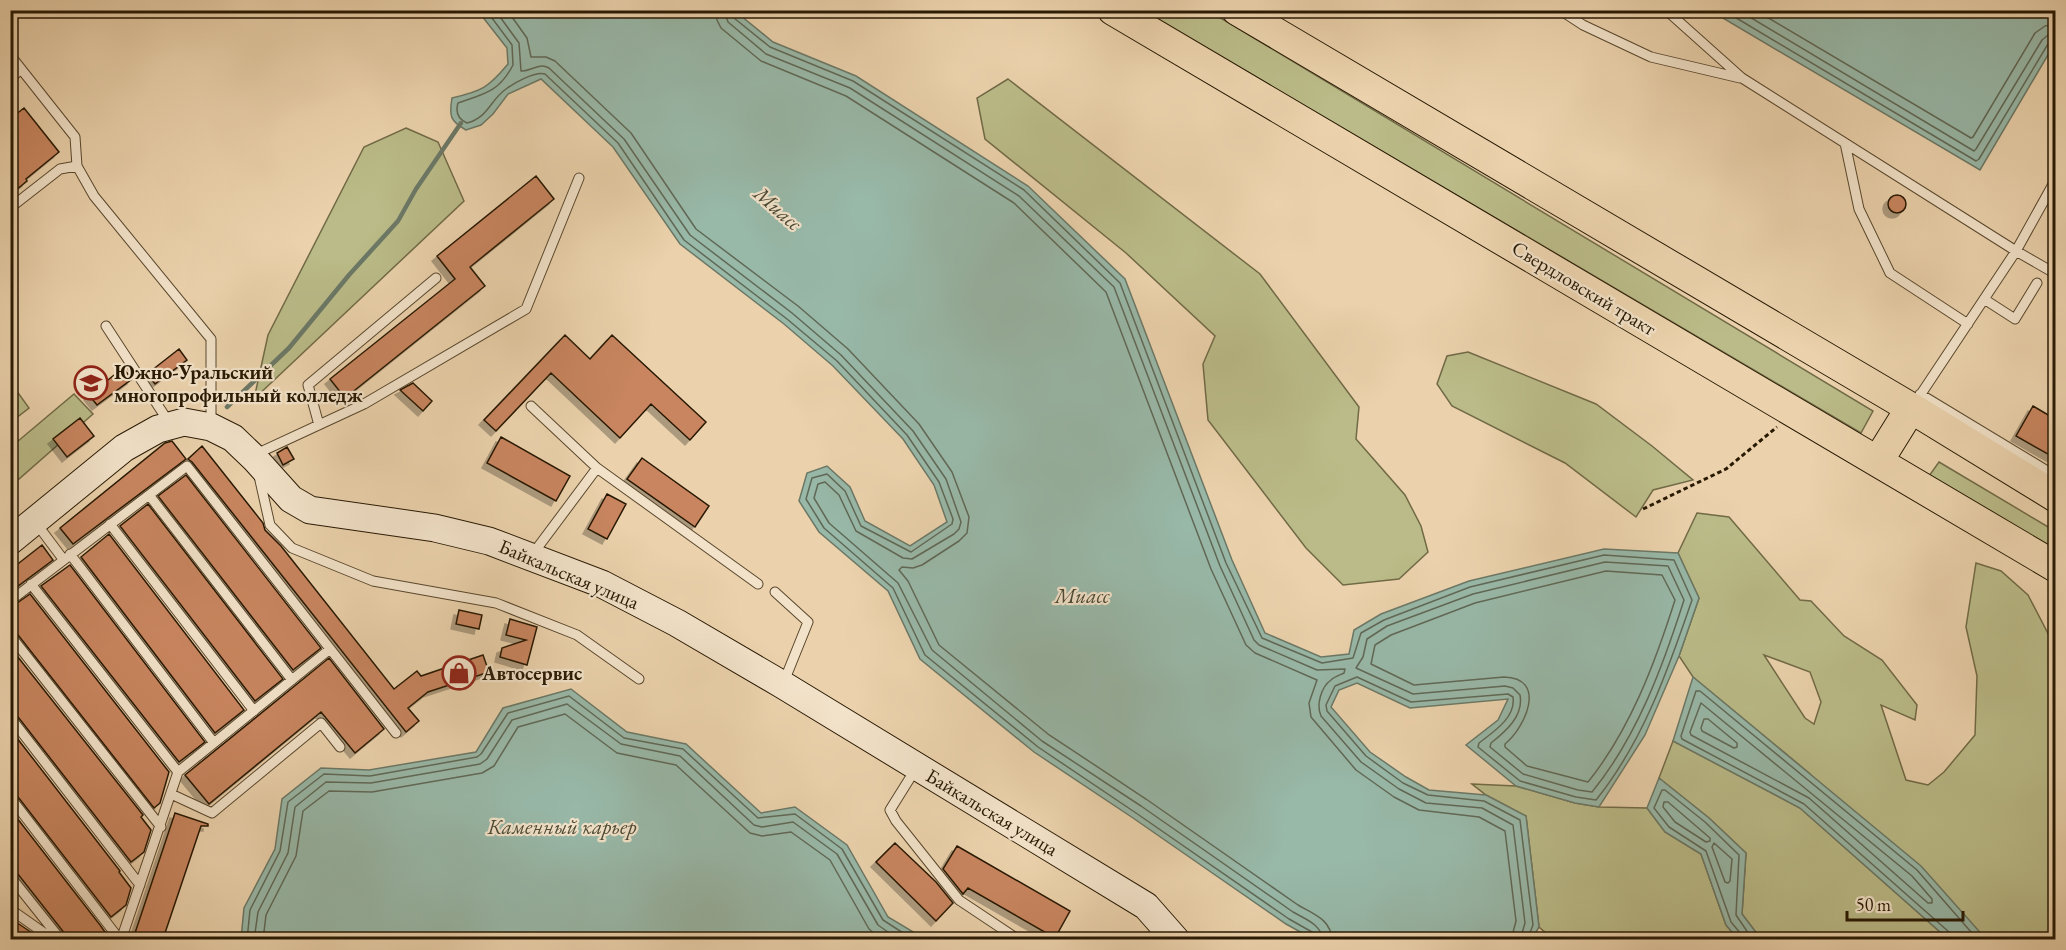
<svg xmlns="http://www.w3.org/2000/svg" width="2066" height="950" viewBox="0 0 2066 950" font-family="'EB Garamond',serif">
<defs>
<filter id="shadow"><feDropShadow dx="-5" dy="5" stdDeviation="0" flood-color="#0004"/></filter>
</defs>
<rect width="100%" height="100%" fill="#ebd2ac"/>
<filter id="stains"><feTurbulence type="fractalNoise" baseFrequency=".00333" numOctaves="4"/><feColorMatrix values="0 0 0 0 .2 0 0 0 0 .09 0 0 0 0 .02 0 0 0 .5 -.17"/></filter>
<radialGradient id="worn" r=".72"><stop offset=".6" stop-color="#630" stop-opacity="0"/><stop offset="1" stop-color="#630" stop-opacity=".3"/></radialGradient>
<!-- green -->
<path fill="#babb88" stroke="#716a46" stroke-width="1.5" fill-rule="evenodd" d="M1144,11H1209L1873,411L1861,433Z
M1008,79L1260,274L1359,407L1356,439L1405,495L1421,526L1428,552L1399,579L1343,585L1306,548L1208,420L1203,364L1215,336L1126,253L985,139L977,98Z
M406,128L438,142L464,201L254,399L268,335L364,147Z
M1468,352L1596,404L1652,446L1693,480L1653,490L1636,517L1565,463L1452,406L1437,384L1447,356Z
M11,383L29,408L11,422H10Z
M74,394L93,414L11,486V447Z
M1939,462L2055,531V551L1929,476Z
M1697,513L1729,517L1800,600L1811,601L1844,636L1882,660L1917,705L1915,720L1881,705L1906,780L1928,785L1944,772L1975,735L1977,676L1966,627L1976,563L2001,571L2028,595L2055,647V939H1968L1809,773L1693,677L1679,656L1699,598L1678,553ZM1764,655L1810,672L1821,702L1814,724L1805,718Z
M1673,741L1800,808L1948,939H1761L1742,914L1746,853L1709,818L1659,778Z
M1472,784L1516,786L1575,803L1599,807L1647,808L1665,832L1701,854L1726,925L1738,939L1554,940L1539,927L1526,816L1486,795Z"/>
<!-- water -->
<path fill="#98b8a8" stroke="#6b7866" stroke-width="1.5" d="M478,11H735L773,42L856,76L1028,186L1125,279L1232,560L1265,633L1321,657L1349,654L1354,630L1381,614L1469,581L1604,549L1678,553L1699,598L1679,656L1645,735L1599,807L1575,803L1516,786L1466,745L1498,720L1508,699L1410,708L1357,683L1339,690L1331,707L1370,752L1406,777L1429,790L1486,795L1526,816L1539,927L1532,939H1313L1286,924L1133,818L1034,752L920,659L888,591L819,532L799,501L807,473L827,466L850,487L865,521L910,546L947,522L934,485L903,439L833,366L784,324L680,244L613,147L541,79L508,94L493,114L481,125L466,130C450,121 449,116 452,98C482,91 488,88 508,64L507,48Z
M1711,11H2055V43L1980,170Z
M1693,677L1921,866L1986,939H1948L1800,808L1673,741Z
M571,689L627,732L686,744L761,813L795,807L847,845L888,917L925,939H241L244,908L275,849L282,799L321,768L369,770L476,752L503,708Z
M1659,778L1709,818L1746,853L1742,914L1761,939H1738L1726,925L1701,854L1665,832L1647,808Z"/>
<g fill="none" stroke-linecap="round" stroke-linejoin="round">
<!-- shore -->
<path stroke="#606856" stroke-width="1.5" d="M486,10L512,45L513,65C499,92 484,94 458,103C455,113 458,119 467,123C489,117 490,100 506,89C514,83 535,71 545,74L618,143L684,240L787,319L837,361L907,435L939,482L953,519L952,524L911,552L861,526L845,491L827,474L812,478L806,499L824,528L893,588L925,655L1038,747L1136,813L1289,919L1312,932L1315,940
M495,10L519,43L521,71C531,72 538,62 549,68L624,139L690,235L792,313L841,355L913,431L946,479L961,522L959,529L954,534L912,559L903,558L856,531L839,495L825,482L818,484L814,498L829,523L898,583L932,650L1042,741L1141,806L1293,912C1305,919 1321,924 1323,940
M507,10L527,38L531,57H546L555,61L631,133L696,229L798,306L848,349L919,424L952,472L969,517L967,533L959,541L922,565L913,568L902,567L899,570L908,581L939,645L1048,734L1146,799L1298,905C1313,914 1331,919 1332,940
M715,10L717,20L721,28L761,61L846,96L1014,203L1106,292L1211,569L1246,645L1255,653L1317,680L1309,703L1311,717L1356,770L1394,797L1419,810L1479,817L1505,831L1516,921L1511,940
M724,10L728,22L766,54L850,88L1019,196L1114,287L1220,566L1254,640L1259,645L1317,670L1345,669L1344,673C1340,675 1334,677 1331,680C1321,687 1316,705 1321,716L1361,762L1399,789L1426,803L1482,808L1513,825L1525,923L1520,940
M732,10L734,18L770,47L853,81L1024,190L1120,283L1226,563L1262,638L1322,663L1353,658L1361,633L1384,620L1470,587L1604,555L1674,560L1692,600C1668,670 1643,742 1596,800L1576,797L1520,781L1478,747L1479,743C1493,732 1516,718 1513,697L1508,694L1411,702L1357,677L1335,686L1326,705L1327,711L1366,756L1403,783L1428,795L1484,801L1520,820L1533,925L1527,940
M1723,10L1976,161L1979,159L2048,44L2056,41
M1738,10L1974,151L1976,149L2042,40L2048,35L2056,34
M1755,10L1971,138L1973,137L2035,33L2045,26L2056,24
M1605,562L1668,566L1684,600C1663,666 1637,737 1592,792L1578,790L1523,774L1490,747L1491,743C1505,732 1524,716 1520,695L1513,688L1505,686L1413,694L1356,668L1363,657L1367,639L1387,626L1473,594Z
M1606,571L1662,575L1675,600C1655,663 1630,730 1588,782L1527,766L1505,747V744C1525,728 1548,678 1504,677L1414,685L1371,664L1375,645L1391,635L1475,603Z
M1701,703L1912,876L1932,899V903H1928L1809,798L1691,735L1690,732Z
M1704,719H1708L1737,743V747L1734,748L1702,731L1701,728Z
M1664,802H1668L1710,838V841L1706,842L1675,822L1663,807Z
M1714,843L1732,859L1730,881L1728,883L1725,882L1712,847Z
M247,940L250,910L280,851L288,802L324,774L370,776L477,757L481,754L508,713L569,696L624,738L683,749L758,818L795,814L842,849L883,920L914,940
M254,940L258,912L288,853L295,807L326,782L371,783L480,764L487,759L512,720L567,704L621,744L680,756L754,825L762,827L793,822L837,854L878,925L899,940
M263,940L266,915L296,856L303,811L329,791L372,792L482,773L494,766L518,727L565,714L617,753L676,765L750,833L762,836L791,832L830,860L869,929L882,940
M1742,940L1741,934L1731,922L1706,851L1669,827L1654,808L1662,790H1665L1705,822L1739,855L1736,915L1753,940
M1952,940L1949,932L1804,804L1682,739L1681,736L1696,691H1700L1917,870L1978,940"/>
<!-- stream -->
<path stroke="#6b7866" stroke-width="4.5" d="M227,407L289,348L349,275L398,221L416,189L461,123"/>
</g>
<!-- building -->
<path fill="#c8855e" stroke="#281903" stroke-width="1.5" filter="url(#shadow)" d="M24,108L59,152L26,179L27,181L10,195V119Z
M536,176L554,199L470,267L485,286L345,398L330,379L455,279L437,256Z
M1888 204a9 9 0 1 1 18 0a9 9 0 1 1-18 0Z
M565,335L590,359L612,335L706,422L690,440L651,404L620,438L551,373L496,431L484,420Z
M179,349L187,360L155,384L147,374Z
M123,368L132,379L97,405L89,395Z
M413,383L432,401L423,411L400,390Z
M2033,406L2055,419V458L2016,436Z
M80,418L94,436L67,457L53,439Z
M501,437L570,476L556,501L487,463Z
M172,441L186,459L73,544L60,528L165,443Z
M202,446L263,523L265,530L281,546L394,689L417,671L421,676L483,655L489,672L428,692L408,708L419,721L406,732L192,462L188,459Z
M287,447L294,459L283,465L277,453Z
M642,458L709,506L695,527L627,479Z
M186,475L321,648L293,670L158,496Z
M607,494L626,504L607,539L588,529Z
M148,504L283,679L255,701L120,526Z
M109,534L244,710L215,733L81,557Z
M42,545L53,560L10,592V570Z
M70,565L205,742L179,762L41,586Z
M30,594L169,772L160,803L154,808L15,631L10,628V608Z
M459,610L482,615L479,629L456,624Z
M510,619L537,627L527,665L500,657L502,648L526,640L506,635Z
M10,647L143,815L141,817L151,830L144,852L131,862L15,713L10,710Z
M329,658L384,729L355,753L321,712L209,804L185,775Z
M10,729L120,871L119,872L131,888L126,905L111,917L15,793L10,790Z
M10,809L100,925L110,939H69L10,864Z
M175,813L208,824V826H201L163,939H133Z
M895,843L936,882L953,903L936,921L876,862Z
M957,846L1070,911L1055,938L968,888L963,894L943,869Z
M10,918L41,939H10Z"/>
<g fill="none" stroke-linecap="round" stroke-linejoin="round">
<!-- lane casing -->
<g stroke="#59472d" stroke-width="11">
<path id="lane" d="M1560,10L1583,25L1651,57L1740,78
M1666,10L1742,78L2016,251L2056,274
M10,55L75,137L77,166L94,196L211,339V425
M10,79L20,70
M1845,143L1859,209L1890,273L1968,324
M10,208L60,169L77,166
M1984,299L2015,319L2037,283
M106,326L170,424
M1920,394L2049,472
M531,406L597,468L758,584
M1913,406L2016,251L2056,179
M319,425L308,385L436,278
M254,455L364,404L526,309L579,178
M259,476L270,525L292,548L373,581L496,603L577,635L639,679
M149,495L292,680
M36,523L63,559
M110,524L254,711
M70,554L214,743
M532,555L597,468
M31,584L178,772
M775,592L808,622L783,684
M10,601L187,466L396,733
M10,635L161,827
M10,717L140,885
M915,770L890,810L896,821L959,900L1019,940
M171,794L212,813L321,723L340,747
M10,797L120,940
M10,876L61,940
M10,909L54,940
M121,940L178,772L330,649"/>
</g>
<!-- secondary casing -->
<g stroke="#281903" stroke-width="29">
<path id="secondary" d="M10,541L124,448L158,429L184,422L211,427L233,438L255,459L291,499L310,510L435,528L489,541L602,584L677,623L783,685L1146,906L1176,940"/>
</g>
<!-- primary casing -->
<g stroke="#281903" stroke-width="32">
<path id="primary" d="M1113,10L2056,567
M1237,10L1911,408L2056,497
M1878,461L1911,408"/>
</g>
<!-- path -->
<path stroke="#281903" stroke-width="3" stroke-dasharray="4.5 3" stroke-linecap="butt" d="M1643,509L1726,469L1777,427"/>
<!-- lane -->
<use href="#lane" stroke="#f2e2c9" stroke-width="9"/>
<!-- secondary -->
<use href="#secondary" stroke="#f2e2c9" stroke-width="27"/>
<!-- primary -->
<use href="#primary" stroke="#ebd2ac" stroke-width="30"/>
</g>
<!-- icons -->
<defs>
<g id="university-ring" transform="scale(1.725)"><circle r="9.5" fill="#f2e2c9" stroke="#8f2418" stroke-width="1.5"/><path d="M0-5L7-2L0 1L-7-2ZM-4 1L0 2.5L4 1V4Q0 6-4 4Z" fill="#8f2418"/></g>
<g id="shop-ring" transform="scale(1.725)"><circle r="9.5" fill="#f2e2c9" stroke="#8f2418" stroke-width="1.5"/><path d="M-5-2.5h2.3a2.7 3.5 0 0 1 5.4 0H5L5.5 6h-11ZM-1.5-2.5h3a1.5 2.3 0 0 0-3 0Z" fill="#8f2418"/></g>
</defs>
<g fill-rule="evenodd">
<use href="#university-ring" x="91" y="383"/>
<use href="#shop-ring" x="459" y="673"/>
</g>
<g text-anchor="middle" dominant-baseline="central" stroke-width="4.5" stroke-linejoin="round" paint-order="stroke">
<!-- street labels -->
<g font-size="20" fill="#281903" stroke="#f2e2c9">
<text transform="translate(1584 288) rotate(31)">Свердловский тракт</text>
<text transform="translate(569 574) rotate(23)">Байкальская улица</text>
<text transform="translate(992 812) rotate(31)">Байкальская улица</text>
</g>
<!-- poi labels -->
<g font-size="20" font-weight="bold" fill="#281903" stroke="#f2e2c9" text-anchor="start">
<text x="114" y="372">Южно-Уральский<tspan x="114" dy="23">многопрофильный колледж</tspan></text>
<text x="482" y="673">Автосервис</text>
</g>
<!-- water labels -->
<g font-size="21" font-style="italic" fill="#4a4935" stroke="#f2e2c9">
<text transform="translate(778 208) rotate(41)">Миасс</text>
<text x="1082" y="595">Миасс</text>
<text x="562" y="826">Каменный карьер</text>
</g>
</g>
<!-- margin -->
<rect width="2066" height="950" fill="none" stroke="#ebd2ac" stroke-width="36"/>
<rect x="12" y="12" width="2042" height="926" fill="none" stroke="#281903" stroke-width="3"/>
<rect x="18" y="18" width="2030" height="914" fill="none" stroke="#281903" stroke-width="1.5"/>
<!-- scale -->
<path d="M1847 911v9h116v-9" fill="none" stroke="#281903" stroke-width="3"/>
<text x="1856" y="911" font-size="18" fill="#281903" stroke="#f2e2c9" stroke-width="4.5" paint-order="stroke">50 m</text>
<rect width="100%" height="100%" filter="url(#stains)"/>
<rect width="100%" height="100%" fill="url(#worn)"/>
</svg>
